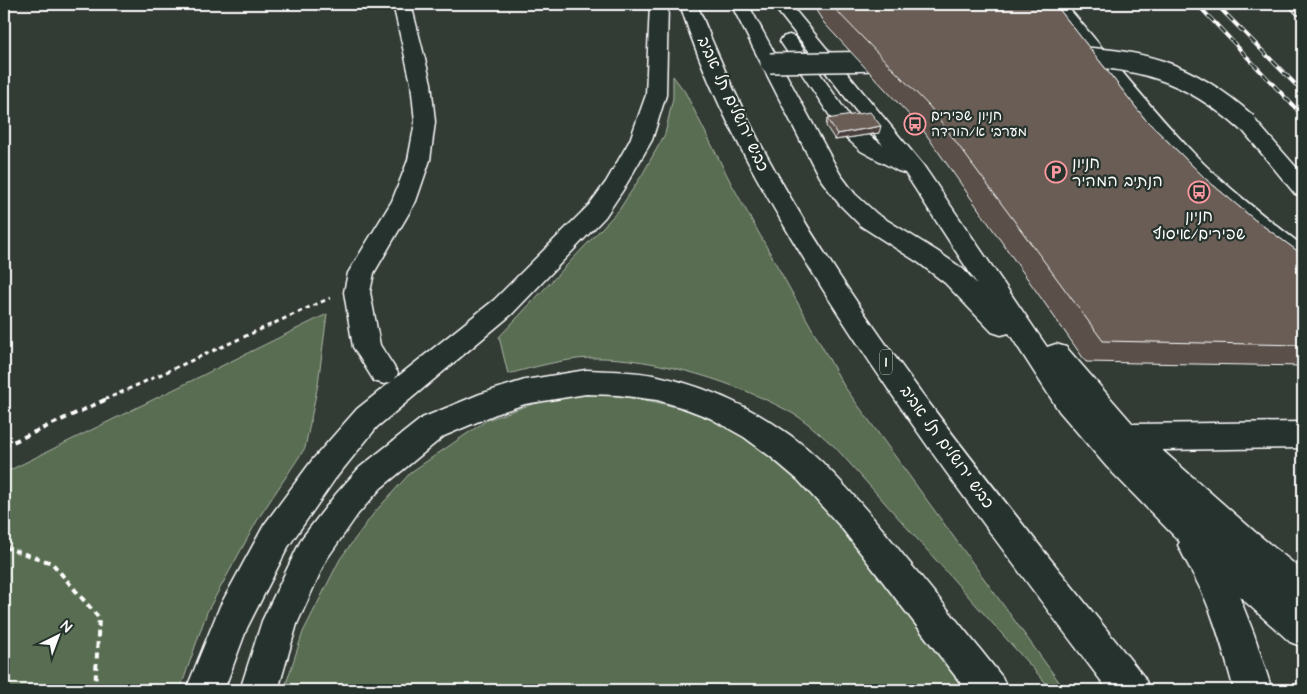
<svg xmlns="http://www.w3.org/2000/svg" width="1307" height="694" viewBox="0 0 1307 694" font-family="'Architects Daughter','Playpen Sans Hebrew',sans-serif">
<rect width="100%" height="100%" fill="#333b35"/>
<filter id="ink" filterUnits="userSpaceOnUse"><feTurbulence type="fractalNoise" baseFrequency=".02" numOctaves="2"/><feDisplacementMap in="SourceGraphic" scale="10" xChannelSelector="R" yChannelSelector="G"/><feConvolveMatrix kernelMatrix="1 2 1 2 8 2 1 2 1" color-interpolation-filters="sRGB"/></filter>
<g filter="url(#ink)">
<!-- green -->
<path fill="#596d51" stroke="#acb6a8" d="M673,76L685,92L731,183L844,386L1065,690H1052L835,447C823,437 810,424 797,416C741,383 654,356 590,358C563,359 534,367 508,374L499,337L619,210L642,175L665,134L673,98Z
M327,314L318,384L305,448L258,519L207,612L180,690H4V473Z
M586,394C630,396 671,402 712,420C781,450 829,512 875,570C906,609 936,650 966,690H284L303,632L340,559L374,513L411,472L487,420L526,406L558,398Z"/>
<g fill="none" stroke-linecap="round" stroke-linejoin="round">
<!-- minor casing -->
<g stroke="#fff" stroke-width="3">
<path id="minor" d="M393,4H411L431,83L435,122L430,160L416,201L374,273L370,292L380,345L398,373L394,381L384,384L374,381L353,347L344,292L348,273L392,201L408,160L415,122L411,83Z
M731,4H748L840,174L855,194L877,214L937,251L963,269L977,284L905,173L898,171L861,151L842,134L780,41L783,37L789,35L795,37L856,126L883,145L772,4H790L923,165L1047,347L1056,344L1066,347L1133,424L1303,422V448L1162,450L1255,532L1303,571V647L1290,642L1239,596L1254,634L1272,690H1234C1226,660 1218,630 1206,601C1198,582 1187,564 1178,545L1180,542L1106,466L1059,411L1009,333L1001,335L992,332L945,283L919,263L861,226L839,204L819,177Z
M1048,4H1065C1111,57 1154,113 1203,163C1234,193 1269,220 1303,246V268L1294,265L1253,232L1187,172L1135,112Z
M1247,117L1254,119L1303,175V196L1295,194L1240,127L1237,123L1240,119Z"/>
</g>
<!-- highway casing -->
<g stroke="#fff" stroke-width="3">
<path id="highway" d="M650,4H668L666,95L652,140L623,190L605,217L512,314L377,427L335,479L288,547L247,628L224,690H186L220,606L264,525L313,459L357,409L494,300L589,205L606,182L630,140L646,95Z
M680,4H697C716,52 737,99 761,145C863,336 1011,507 1144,677L1150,690H1108C1004,552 899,414 809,267C758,184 709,97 680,4Z
M1288,4H1303V15L1297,14Z
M586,370C610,371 635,371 658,376C718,389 777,419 821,461C851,491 878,523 904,556C937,596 970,636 1002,677L1008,690H966L840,526L798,480L771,457L744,437L710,418L684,408L657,400L618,395L586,394L525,404L498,413L444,436L381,488L358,514L326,560L297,624L278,690H240L262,621L302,538L336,494L359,468L422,418L480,394L525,380Z"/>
</g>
<!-- path-far1 -->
<path stroke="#fff" stroke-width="3" stroke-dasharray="4.5 4" stroke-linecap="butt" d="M104,400L330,298"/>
<!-- path -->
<path stroke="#fff" stroke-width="4" stroke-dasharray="6 4.5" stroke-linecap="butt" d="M4,446L107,399
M4,547L52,563L99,618L95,690"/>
<!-- minor -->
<use href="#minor" fill="#26332d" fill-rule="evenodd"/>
<!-- highway -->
<use href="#highway" fill="#26332d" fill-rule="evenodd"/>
<!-- rail casing -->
<g stroke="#fff" stroke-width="4">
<path id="rail" d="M1197,4L1303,116
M1216,4L1303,92"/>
</g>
<!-- rail -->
<use href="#rail" stroke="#26332d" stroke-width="2.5" stroke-dasharray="8" stroke-linecap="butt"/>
<!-- minor-bridge casing -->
<g stroke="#fff" stroke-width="22" stroke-linecap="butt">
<path id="minor-bridge" d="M1059,56C1137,57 1188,70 1247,123
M770,63L887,61"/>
</g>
<!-- minor-bridge -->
<use href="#minor-bridge" stroke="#26332d" stroke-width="19"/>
</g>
<!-- wall -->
<path fill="#5a504a" stroke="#fff" d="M812,4H1055L1145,119L1207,180L1255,220L1303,255V366L1086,362L923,130L824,23Z
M827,119L879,133L835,140L826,126Z"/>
<!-- shaded-wall -->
<path fill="#4a413c" stroke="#fff" d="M881,126L879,133L835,140L837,134Z"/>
<!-- building -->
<path fill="#695d56" stroke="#fff" d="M830,4H1055L1145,119L1207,180L1255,220L1303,255V345L1103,341L930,107Z
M870,112L881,126L837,134L827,119Z"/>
</g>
<!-- icons -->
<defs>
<g id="bus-ring" transform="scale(1.125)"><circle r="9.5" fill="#26332d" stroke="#ff9aa2" stroke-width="1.5"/><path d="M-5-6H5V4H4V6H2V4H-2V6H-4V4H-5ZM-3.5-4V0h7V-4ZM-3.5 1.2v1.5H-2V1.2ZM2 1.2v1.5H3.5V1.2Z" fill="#ff9aa2"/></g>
<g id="parking-ring" transform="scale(1.125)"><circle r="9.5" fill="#26332d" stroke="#ff9aa2" stroke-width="1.5"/><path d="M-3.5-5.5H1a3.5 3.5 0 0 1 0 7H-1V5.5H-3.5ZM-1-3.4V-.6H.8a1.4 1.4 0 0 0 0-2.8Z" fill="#ff9aa2"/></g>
</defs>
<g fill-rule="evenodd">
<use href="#bus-ring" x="915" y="124"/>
<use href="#parking-ring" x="1056" y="172"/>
<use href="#bus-ring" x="1199" y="192"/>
</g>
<g text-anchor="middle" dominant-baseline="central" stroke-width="4.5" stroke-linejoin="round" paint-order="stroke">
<!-- far-poi labels -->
<g font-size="14" fill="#fff" stroke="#26332d" text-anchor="start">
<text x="931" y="116">חניון שפירים<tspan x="931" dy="16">מערבי א/הורדה</tspan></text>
</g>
<!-- shield labels -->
<rect fill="#26332d" stroke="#bec2c0" stroke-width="1" x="880" y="349.5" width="12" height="25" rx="4"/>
<g font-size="15" font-weight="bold" fill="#fff">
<text x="886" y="362">1</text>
</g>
<!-- street labels -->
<g font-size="16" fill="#fff" stroke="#26332d">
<text transform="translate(733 104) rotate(65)">כביש ירושלים תל אביב</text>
<text transform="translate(947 447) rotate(54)">כביש ירושלים תל אביב</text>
</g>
<!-- poi labels -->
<g font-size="16" fill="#fff" stroke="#26332d" text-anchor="start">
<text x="1072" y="163">חניון<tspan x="1072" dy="18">הנתיב המהיר</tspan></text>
<text x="1199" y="216" text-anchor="middle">חניון<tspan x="1199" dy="18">שפירים/איסוף</tspan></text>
</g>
</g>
<!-- margin -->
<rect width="1307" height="694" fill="none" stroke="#26332d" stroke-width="20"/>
<rect x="10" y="10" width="1287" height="674" fill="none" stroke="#fff" stroke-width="2" filter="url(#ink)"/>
<!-- north arrow -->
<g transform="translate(58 636) rotate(42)" stroke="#26332d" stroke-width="4" paint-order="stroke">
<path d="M0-4L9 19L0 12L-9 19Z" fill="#ffffff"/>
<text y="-8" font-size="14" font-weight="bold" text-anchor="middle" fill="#ffffff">N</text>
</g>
</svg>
